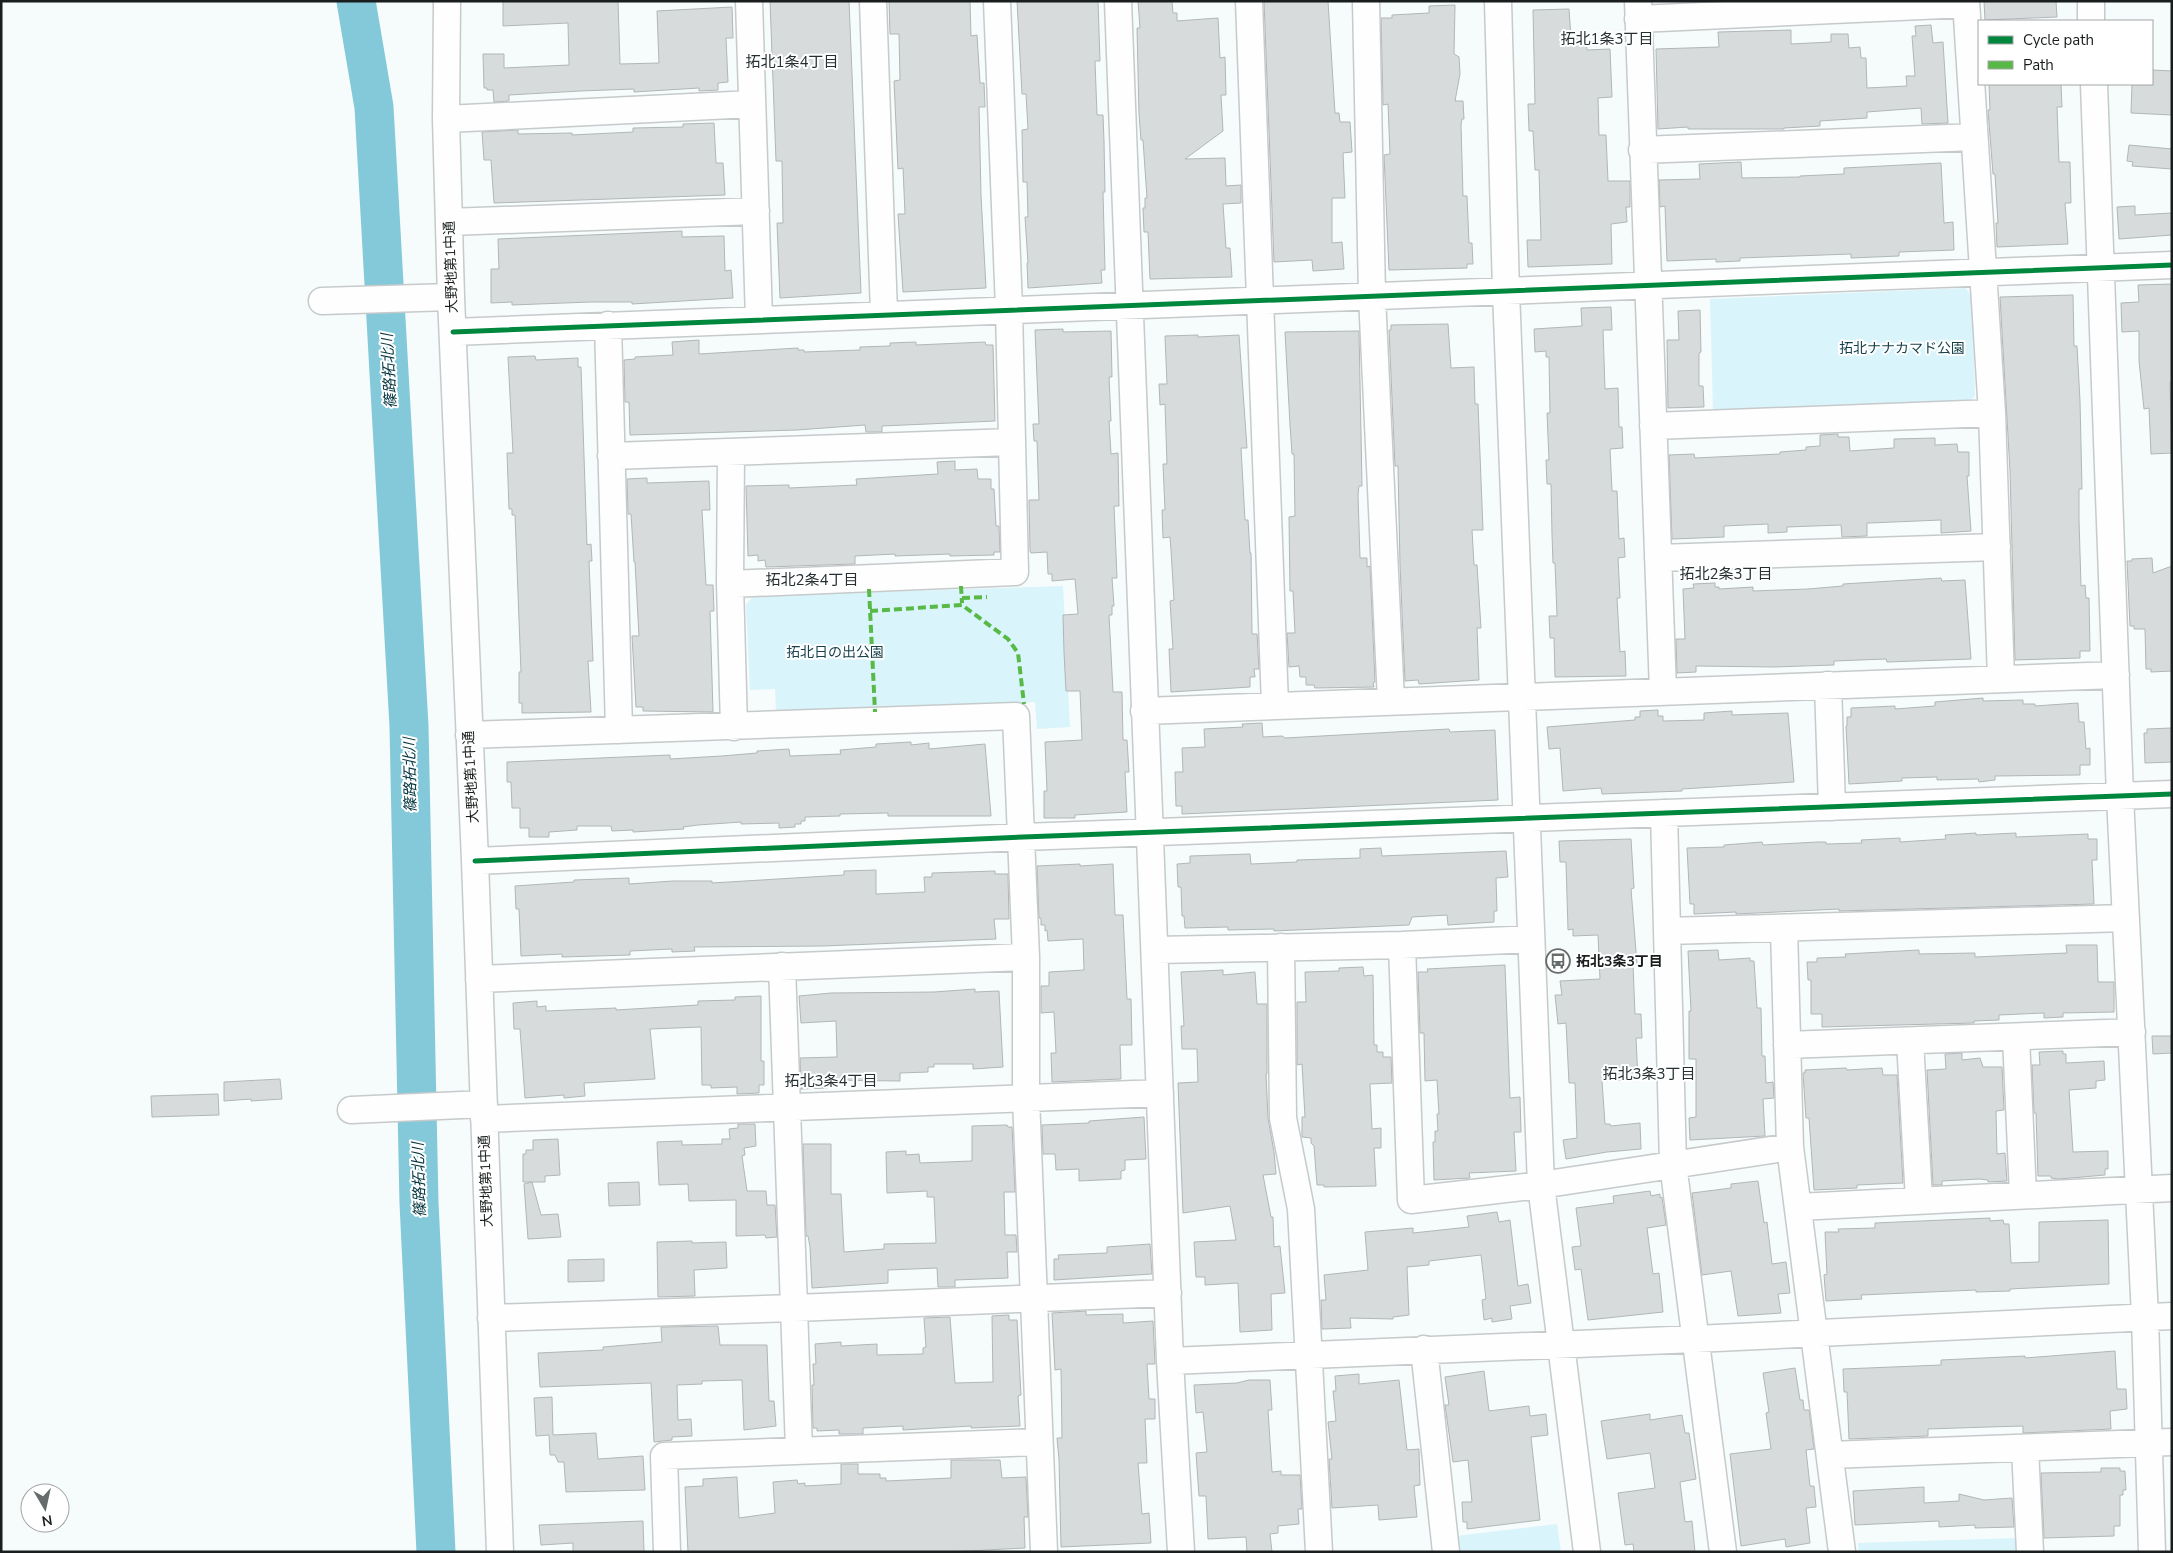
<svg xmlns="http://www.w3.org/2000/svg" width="2173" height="1553" viewBox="0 0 2173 1553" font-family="'Nunito Sans','Noto Sans JP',sans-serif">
<rect width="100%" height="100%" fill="#f6fbfb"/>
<!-- green -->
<path fill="#d9f4fb" d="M1965,288L1972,296L1975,396L1969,402L1713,411L1710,299Z
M1063,586L1070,727L1037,729L1035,702L776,712L775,689L750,690L746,605L753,596Z
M1557,1524L1561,1552H1458L1456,1536Z
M2018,1538L2019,1552H1859L1858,1543Z"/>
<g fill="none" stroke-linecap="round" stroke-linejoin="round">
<!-- river -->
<path stroke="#83c9d9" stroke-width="39" d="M356,1L374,107L409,726L419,1203L436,1552"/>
</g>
<!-- building -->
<path fill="#d7dbdc" stroke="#b1b6b6" d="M503,1H618L620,64L659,63L657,11L732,7L733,38H726L728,82L718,83V90L699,91V88L634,92V89L580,91L509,95V101L494,102L493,90H487V88H484L483,54H504V68L569,65L568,23L503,26Z
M770,1H849L861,293L780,298L777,223H783L782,161H776Z
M889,1H970L971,36L977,35L980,83H984L985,107H979L981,195L986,288L903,292L898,214H905L903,168L898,169L894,81L900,80L899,34H890Z
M1017,1H1098L1100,61H1095L1097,115H1103L1104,141L1105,192H1103L1105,270H1101L1102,283L1028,288L1027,263H1028L1025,217H1028L1027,182H1023L1022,130L1028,129L1026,94H1022Z
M1138,1H1172L1173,13H1177V21L1218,18L1220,58L1225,57L1226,95H1221L1223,131L1185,159L1225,158L1226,186L1241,185V203L1223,204L1226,248H1230L1232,277L1150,279L1148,232H1144L1143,208H1145V198H1147L1143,140H1141L1139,114L1137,28H1140Z
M1264,1H1328L1335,113H1339L1340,122H1350L1352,152L1343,153L1345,198H1332V243L1342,242L1344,269L1313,271L1312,260L1274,262Z
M1984,1H2056L2057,17L1985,20Z
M1455,5L1454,54L1459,57L1460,74L1455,101H1463L1464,119H1462L1461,125L1463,196H1467L1469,243H1472L1473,264H1467V268L1389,270L1384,155L1390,154L1388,104L1383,105L1381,18H1392V15L1429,13V6Z
M1569,9L1571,37H1586L1587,50L1610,49L1612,97L1598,98L1599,135H1606L1608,181H1630V207H1626L1627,222L1611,224L1612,264L1528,267L1527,240H1541L1539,170H1535L1533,131H1529L1528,104H1535L1533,10Z
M1931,25L1933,43L1943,42L1948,123L1922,124L1921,108L1867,112V118L1820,121V126L1784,128V129H1688V127L1658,129L1656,49L1719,47L1718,32L1791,30V44L1831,42V34H1848L1849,48L1860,47L1861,58H1866L1867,88L1907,86L1906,76H1915L1912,36H1916L1915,26Z
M2152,70L2172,71V115L2131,113L2132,84H2152Z
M1989,84H2061L2062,107H2057L2059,162H2070L2071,203H2065L2068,244L1997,247L1996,223H1998L1995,174H1993L1988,110H1990Z
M714,123L716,163H723L725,195L494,203L491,160H484L482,132L518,130V134L572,133V135L633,132V128L683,127V124Z
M2129,145L2172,149V169L2132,166L2133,162L2127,161Z
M1741,162L1742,178L1800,177V176L1844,174V168L1941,163L1944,223L1953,222L1954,250L1899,252V256L1851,258V254L1740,258V261L1716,262V259L1667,261L1665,206L1660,207L1659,180L1700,179L1699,164Z
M2135,206V215L2172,213V235L2119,239L2117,207Z
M682,231V237L724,236L725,271L731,270L733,298L632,304V302H590L512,305V302L491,303V269H499L498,239Z
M2172,284V382H2170L2172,453L2151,454L2149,408L2144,409L2139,361V331L2122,332L2121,303L2139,302L2138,285Z
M2073,295L2074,346H2077L2080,401L2082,489H2079V520L2081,586L2085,585L2086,598H2089L2090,651H2080V658L2015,660L2010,471L2000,297Z
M1611,307L1612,330H1603L1605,389L1618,388L1619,427H1622L1623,448L1610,449L1612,491H1617L1619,539L1624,538L1625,557L1618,558L1620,598H1617L1620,652L1625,651L1626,676L1555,677L1554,638H1550L1549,616H1557L1555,563H1553L1552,535L1551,484H1547L1546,460H1549L1547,413H1550L1549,357H1546V351L1535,352L1534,329L1582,326L1581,308Z
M1700,310L1701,352L1699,353V386H1703L1704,407L1668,408L1667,340H1679L1678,311Z
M1448,324L1451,368L1474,367L1475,404H1478L1483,530H1472L1474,565H1477L1481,628H1477L1479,680L1419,684L1418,680L1405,681L1400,565L1398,466H1395L1389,330H1391V325Z
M1063,329V332L1111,331L1112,377H1109L1111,421H1109L1111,454L1118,453L1119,506H1114L1117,578H1112L1114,606H1112V615H1109L1113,692H1122L1123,740H1127L1129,772H1125L1127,812L1075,815V818H1044V791H1047L1045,742L1082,740L1080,691H1066L1064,652L1063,615L1078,614L1075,579L1052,581V574H1048L1047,552L1031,553L1030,551L1029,500H1039L1037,441H1034L1033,424H1039L1035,330Z
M1359,331L1362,486H1359L1358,495L1360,558H1367V567L1370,566L1375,682L1373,683L1374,687L1315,688L1314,685H1306V677H1300L1299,666L1289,667L1287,633H1295L1293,591H1290L1289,517L1295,516L1294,454H1292L1290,425L1285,332Z
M1198,335V337L1239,335L1247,448H1241L1245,520H1248L1250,553H1251L1252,634H1257L1259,669H1254L1255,677H1250V687L1171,692L1169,649H1173L1170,601L1174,600L1171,550L1170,537L1163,538L1162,510H1165L1163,464H1167L1165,404L1160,405L1159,384H1167L1165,336Z
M699,340V354L798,348V350H804V352L860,350V347L890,346V343L916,342V345L985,342L986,345H993L995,421L882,426V432H866L865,425L797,430L630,435L629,402H625L624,360L635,359V357L673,355L672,342Z
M535,356L536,360L578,358V367H581L587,545L591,544L592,561H589L593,661H588L591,712L522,713V703H519V672H521L515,515H512V509H509L507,453H513L508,357Z
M1838,434V437H1849L1850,451L1894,448V439L1935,438V445L1957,444L1958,452H1969V476H1967L1971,531L1941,533V520L1870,523H1867V536L1842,537L1841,525L1787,527V532L1768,533V524L1724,526V537L1672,539L1669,455L1694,454L1695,458L1780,454V452L1806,450V447L1820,446V435Z
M955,461V470L977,469L978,479H991V489H994L996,526H999L1000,552H994V555L950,556V554L895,556V554L855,556V564L766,567L765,560L758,561V555L748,556L746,486L789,485V488L857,485L856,479L938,474L937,462Z
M647,478V483L709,481L710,510H702L706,585H713L714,611H710L713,712L643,711V707H636L632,636H639L635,562H634L631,514H628L627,479Z
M2152,558L2153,573L2172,566V671L2151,672V669H2146L2145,629H2134V626H2130L2127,561H2132V559Z
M1941,578L1942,581L1965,580L1971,659L1887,662L1886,659L1834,661V665L1774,667L1696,666V672L1677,673L1676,639H1685L1683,589L1694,588L1693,584L1715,583V587H1719V589L1753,587V591L1808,589L1843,586V584Z
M1983,698V701L2023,700V704H2035V706L2078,703L2079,722H2084L2086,749L2090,748V765H2080V775L1995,776V780L1979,782L1978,779L1937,780V777L1902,778V781L1849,784L1846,726H1847V717H1851V708L1895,706V709L1935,706V702Z
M1658,710V716H1663V721L1704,720V713L1732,711V715L1788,713L1794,782L1682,789V791L1602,794L1601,788L1563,791L1560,748L1549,749L1547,727L1635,720V717H1640V711Z
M1262,723L1263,737L1282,736L1285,738L1449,729L1450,732L1495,730L1498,800L1182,814V806H1176L1175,772H1183L1182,748L1205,747L1204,729L1243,727L1242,724Z
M2172,728V762L2145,763L2144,733H2147V729Z
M911,742V745L929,743V749L985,744L991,816H888V813L840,814V816L805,817V821H801V824H795V827L779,828V823L741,824V822L698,825L683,827L684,829L633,832V830L612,831L611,826H577V830L549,832V837H529V828H520V808H512L511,782H507V762L670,755V759L722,756L757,753V751L789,749L790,756L841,754L840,750L876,747V744Z
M1976,833V835L2016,833V837L2088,834V839H2097V860H2092L2094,904L1839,911V909L1736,914V912L1694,914V904H1690L1687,848L1724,847V845L1762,842L1763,845L1817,842H1826V844L1862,843L1861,840L1900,838V842L1946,839L1945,835Z
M1631,839L1634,888L1631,889L1637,964L1633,965L1635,1014H1641L1642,1038H1636L1638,1079L1602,1081L1605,1124H1610L1611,1126L1640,1123L1641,1149L1607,1152L1566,1159L1563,1140L1577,1138L1575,1083H1569L1566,1023L1558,1024L1555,995H1562L1560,981L1600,979L1598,935L1573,936V929L1568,930L1566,862H1560L1559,841Z
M1381,848L1382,856L1506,851L1508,877L1496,878L1497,911H1494V922L1448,925L1447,915L1412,917L1409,925L1274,931V929L1228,930V927L1185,928L1184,916H1182L1181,887H1178L1177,864L1190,863V856L1250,854L1251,864L1297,862V860L1360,858V849Z
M1080,864V866L1113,864L1115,915H1123L1127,999H1131L1132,1045H1120L1121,1079L1052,1082L1051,1053H1056L1054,1012L1041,1013V986H1049V972L1084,970L1083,939L1048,941L1047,930L1045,931V925H1041V918H1039L1037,866Z
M876,870V894L925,892L924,877H932V873L995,871V874H1008L1009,919H994L996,939L823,946L694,947L695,951L672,952V949L630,951V955L562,957V954L521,956L519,909H516L515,886L574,882V880L629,878V884L673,881H712V883L844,875V871Z
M2066,945H2097L2098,982H2114V1012L2063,1013V1017L2044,1018V1013L1999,1015V1020L1974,1021V1023L1822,1027V1014H1811V980H1808L1807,962H1817V958L1846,957L1845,954L1919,950V954L1975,953V957L2067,953Z
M1718,950L1719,960L1750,958V961H1754L1757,1008H1761L1762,1056H1765L1766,1083L1773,1082L1774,1098L1763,1099L1765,1136L1690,1140L1689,1118L1696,1117V1059H1689V1011H1691L1688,951Z
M1505,965L1510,1098L1520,1097L1521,1132H1514L1516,1171L1469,1173L1470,1178L1434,1180L1433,1142H1435V1131H1438L1437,1114H1439L1437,1080L1425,1081L1424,1033H1420L1418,972H1428L1427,969Z
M1363,967L1364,976L1373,975L1374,1045H1377V1052H1383V1057H1391L1392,1083L1370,1084L1372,1129L1381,1128V1148H1374L1376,1186L1324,1187V1185H1317L1314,1146L1311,1143V1138L1302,1137V1117H1305L1302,1064L1297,1065V1002H1306L1305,972L1339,971V968Z
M1223,970V975L1255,972L1257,1004H1267V1074H1266L1268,1118L1274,1152L1276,1174L1263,1175L1271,1217H1273L1274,1247L1280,1246L1285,1293L1271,1294L1272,1330L1240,1332L1238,1283L1205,1285V1277H1196L1194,1242L1236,1240L1230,1206L1183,1213L1178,1083L1198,1082L1197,1049H1182L1181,1026H1184L1181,972Z
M975,989V992L999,991L1003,1067L973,1069V1064H934V1067H928V1072L900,1073V1081L826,1080L827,1088L801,1089L800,1058L837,1057L836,1021L801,1023L799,996L831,993L934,992Z
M761,996V1061H764V1085H759V1093L737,1094V1087L711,1088V1085H702L701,1027L650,1029L655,1079L584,1083L585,1096L564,1098V1095L525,1098L520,1029H514L513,1003L537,1001V1007L546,1006V1011L616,1008V1010L698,1005V1001L735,1000V997Z
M2152,1036H2172V1053L2153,1054Z
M2063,1051V1054H2066V1063L2104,1061L2105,1080L2096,1081V1088L2069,1090L2073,1152L2108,1151V1169H2105V1175L2059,1179L2051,1178V1176H2038L2036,1113H2034L2032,1065H2040L2039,1052Z
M1962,1053V1060L1980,1058L1983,1067H2002L2004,1110L1996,1111L1997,1154L2005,1153L2007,1181L1988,1182V1180L1979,1179L1942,1181V1185H1933L1927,1070L1946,1069L1945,1054Z
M1846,1068L1847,1070L1882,1068L1883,1075H1897L1903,1183L1857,1185V1188L1814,1190L1809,1118H1806L1803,1073H1805V1070Z
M280,1079L282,1099L251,1101V1099L224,1101V1082Z
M218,1094L219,1115L152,1117L151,1096Z
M1144,1117L1146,1159L1125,1160V1170L1121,1171V1179L1079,1181V1169L1056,1170L1055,1154H1043L1042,1125L1089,1123V1121Z
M738,1124H755L756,1146L744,1148L745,1155L742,1156L747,1191H766L767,1205H775L777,1237L766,1238L765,1235L736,1236V1200L689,1201L688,1184L659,1185L657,1142L682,1141V1145L722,1144V1139H730L729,1129L738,1128Z
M1007,1125L1008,1127H1012L1015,1192H1004L1005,1235H1016L1017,1252H1007L1008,1278L955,1280V1287H938L937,1268L888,1270V1283L812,1288L810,1247L808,1236H806L803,1144H831V1194H841L844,1252L884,1249V1244L936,1243L934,1197H927V1191L887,1193L886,1152L906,1151V1155L919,1154L920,1163L972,1161V1126Z
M558,1139L560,1175L545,1176V1182H523V1154H526V1150H533V1140Z
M1758,1181L1764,1223L1767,1222L1772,1264L1786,1262L1790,1293L1778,1294L1781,1313L1738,1316L1731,1271L1702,1275L1692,1193L1731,1188V1184Z
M532,1182L541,1215L558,1214L561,1237L528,1239L524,1184Z
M639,1182L640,1205L609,1206L608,1183Z
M1650,1191L1651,1196L1660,1194V1198L1662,1197L1666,1225L1647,1228L1653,1274L1659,1273L1663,1312L1588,1320L1581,1269L1575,1270L1572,1247L1581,1246L1576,1208L1614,1203L1613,1196Z
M1497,1212L1499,1222L1510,1220L1518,1286L1528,1284L1531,1303L1510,1306L1512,1319L1492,1322V1318L1484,1320L1482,1300L1486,1299L1481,1255L1429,1261V1265L1407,1267L1409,1315L1393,1317V1319L1350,1318L1351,1328L1322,1329L1321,1300H1326L1324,1275L1368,1270L1365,1232L1413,1228V1233L1469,1227L1467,1216Z
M1990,1218V1221L2003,1220L2004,1224H2009L2011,1263L2039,1262V1222L2108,1220L2109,1284L2010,1289V1291L1976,1292V1290L1861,1295L1862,1299L1826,1301L1824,1275L1827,1274L1825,1232H1839L1838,1229L1875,1228V1223Z
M692,1241V1243L726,1242L727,1268L694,1270L695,1296L658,1297L657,1242Z
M1150,1244L1152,1274L1054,1280V1259H1059L1058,1255L1107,1253V1247Z
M604,1259V1281L568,1282V1260Z
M1086,1311V1315L1123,1314V1323L1153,1321L1155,1364H1147L1149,1399H1155V1419H1145L1147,1463H1138L1142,1514L1149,1513L1151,1543L1061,1547L1059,1459L1057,1438H1062L1061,1369L1055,1370L1052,1313Z
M1009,1315V1320H1017L1021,1395L1018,1396L1020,1426L971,1428V1426L903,1430V1426L863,1428V1434H839V1430L817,1431V1428H813L812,1385H814L813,1364H816L815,1344L841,1342V1346L877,1344V1355L923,1354V1348L926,1347L924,1318L950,1317L955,1383L993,1382L992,1316Z
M718,1326L720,1345H767L769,1401H774L776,1426L744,1430L742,1380L702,1381V1384L677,1385L678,1420L691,1419L692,1436L672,1437V1440L654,1442L651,1383L540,1387L538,1353L603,1350V1347L662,1342L661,1327Z
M2115,1351L2117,1389H2126L2127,1409L2110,1411L2111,1429L2023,1433V1426L1988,1427L1928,1429V1436L1849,1439L1847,1392H1844L1843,1369L1941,1365V1360L2025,1356V1358Z
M1795,1368L1800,1400H1803L1804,1410H1809L1814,1449L1806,1450L1810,1486H1814L1816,1507L1806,1508L1810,1543L1786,1547L1785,1539L1741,1546L1730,1454L1771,1449L1766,1413L1769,1412L1763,1373Z
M1484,1371L1489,1411L1529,1406L1530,1416L1546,1414L1548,1435L1531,1437L1540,1520L1467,1529V1522H1463L1462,1502H1472L1468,1460L1453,1462L1445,1405H1449L1445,1377Z
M1359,1374V1384L1399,1380L1407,1450L1419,1449L1420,1485L1414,1486L1417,1517L1379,1520L1378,1505L1332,1508L1329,1459H1332L1328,1422L1336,1421L1333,1391H1336L1335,1376Z
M1249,1380H1270L1272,1410H1268L1272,1472L1281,1471V1475H1300L1302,1509H1298L1299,1524L1278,1526V1533L1270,1534L1272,1552H1247L1246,1537L1208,1539L1206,1496H1199L1196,1453L1207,1452L1203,1412L1196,1413L1194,1385L1237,1383Z
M552,1397L553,1435L596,1433L598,1459L643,1456L645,1490L566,1492L564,1462H558L555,1455H550L549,1435L536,1436L534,1398Z
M1650,1414V1420L1682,1415L1685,1433H1689L1696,1479L1680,1482L1685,1522L1692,1521L1695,1552H1634L1633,1544L1625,1545L1618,1493L1655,1488L1650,1453L1607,1459L1601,1421Z
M951,1460H1000L1002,1478L1026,1477L1028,1517H1024L1025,1548L948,1552H688L685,1487L703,1486V1479L737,1477L739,1518L775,1513L773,1482L797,1480L798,1484L805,1483V1486L841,1484V1464H858V1474H880V1478H886V1481L951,1478Z
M2101,1468H2120V1471H2125L2126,1490H2123V1495H2120V1526H2114V1536L2044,1538L2041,1473L2101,1472Z
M1924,1487V1503L1959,1501V1494L1984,1500L2012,1498L2014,1527L1975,1528V1525L1939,1527V1521L1855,1525L1853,1491Z
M643,1521L644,1552H573V1543L541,1545L539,1525Z"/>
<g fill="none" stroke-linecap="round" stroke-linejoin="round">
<!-- minor casing -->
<g stroke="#c6cacb" stroke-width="29">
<path id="minor" d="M447,1L446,119L451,297L475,861L500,1552
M749,1L759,319
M873,1L884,314
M1118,1L1170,1361L1181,1552
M1249,1L1275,705
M1366,1L1372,296L1391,701
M1498,1L1506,291L1541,1185L1587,1552
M1638,1L1663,691
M1966,1L1992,413L2001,679
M2091,1V21
M1638,19L1966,4
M2094,84L2120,796L2145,1317L2152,1552
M446,119L752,104
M1642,150L1974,137
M449,222L756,211
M322,301L451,297
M608,325L619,730
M453,332L2172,265
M1653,426L1992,413
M731,452L730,584L734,727
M611,456L1012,442
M1658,558L1997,547
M730,584L1015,572L1009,309L997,1
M1828,685L1832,807
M1144,711L2116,675
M469,735L1016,716L1026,957V1098L1044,1552
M1664,813L1673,1164L1723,1552
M475,861L1023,837L2172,794
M1784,929L1790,1147L1842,1552
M1667,931L2126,918
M1402,945L1411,1200L1541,1185L1790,1147
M1281,947L1283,1118L1301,1209L1319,1552
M1155,950L1402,945L1531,939
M782,966L799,1450
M479,979L1026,957
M2016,1037L2023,1195
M1910,1041L1919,1200
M1787,1045L2132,1032
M351,1110L484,1104
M484,1119L1160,1093
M1798,1207L2172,1188
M491,1318L795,1308L1168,1293
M1424,1349L1446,1552
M1170,1361L1695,1339L2172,1316
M2025,1448L2030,1552
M1830,1455L2172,1442
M667,1552L664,1456L1038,1442"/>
</g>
<!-- minor -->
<use href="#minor" stroke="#fefefe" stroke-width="26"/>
<!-- quiet -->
<path stroke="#58b947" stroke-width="4" stroke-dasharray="8 4" stroke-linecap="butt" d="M961,586L962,603
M869,589L875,712
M962,598L987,597
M870,611L962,605L1008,639L1018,653L1024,704"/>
<!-- cycleway casing -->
<g stroke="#fff" stroke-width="8">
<path id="cycleway" d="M453,332L2172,265
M475,861L1023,837L2172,794"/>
</g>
<!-- cycleway -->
<use href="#cycleway" stroke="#00873e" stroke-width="5"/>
</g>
<!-- icons -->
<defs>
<g id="bus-ring" transform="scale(1.25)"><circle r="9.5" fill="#fff" stroke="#666b6b" stroke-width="1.5"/><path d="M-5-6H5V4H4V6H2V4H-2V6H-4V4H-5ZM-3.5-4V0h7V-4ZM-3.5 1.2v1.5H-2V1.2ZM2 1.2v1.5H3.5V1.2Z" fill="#666b6b"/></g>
</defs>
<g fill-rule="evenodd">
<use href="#bus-ring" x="1558" y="961"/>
</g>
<g text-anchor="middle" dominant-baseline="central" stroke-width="4" stroke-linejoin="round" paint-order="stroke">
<!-- street labels -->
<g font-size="14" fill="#191d1e" stroke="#fff">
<text transform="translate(451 267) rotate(-92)">大野地第1中通</text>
<text transform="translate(471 777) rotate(-93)">大野地第1中通</text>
<text transform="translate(486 1181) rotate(-92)">大野地第1中通</text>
</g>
<!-- park labels -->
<g font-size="14" fill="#16424c" stroke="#fff">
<text x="1902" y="348">拓北ナナカマド公園</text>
<text x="835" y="652">拓北日の出公園</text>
</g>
<!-- poi labels -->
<g font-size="14" font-weight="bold" fill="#191d1e" stroke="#fff" text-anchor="start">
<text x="1576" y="961">拓北3条3丁目</text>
</g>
<!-- neighbourhood labels -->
<g font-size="15" fill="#262f32" stroke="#fff">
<text x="1607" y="39">拓北1条3丁目</text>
<text x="792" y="62">拓北1条4丁目</text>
<text x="1726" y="574">拓北2条3丁目</text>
<text x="812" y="580">拓北2条4丁目</text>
<text x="1649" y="1074">拓北3条3丁目</text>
<text x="831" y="1081">拓北3条4丁目</text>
</g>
<!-- water labels -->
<g font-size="15" font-style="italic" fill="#05353f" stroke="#fff">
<text transform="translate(389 371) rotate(-93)">篠路拓北川</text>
<text transform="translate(410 775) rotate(-91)">篠路拓北川</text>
<text transform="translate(419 1180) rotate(-92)">篠路拓北川</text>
</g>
</g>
<!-- border -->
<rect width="2173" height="1553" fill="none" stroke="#191d1e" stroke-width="5"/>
<!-- legend -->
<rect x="1978" y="20" width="175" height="65" fill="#ffffff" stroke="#a3a5a5"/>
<rect x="1988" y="36" width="25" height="8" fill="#00873e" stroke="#a3a5a5"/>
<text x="2023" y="45" font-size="15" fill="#191d1e">Cycle path</text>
<rect x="1988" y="61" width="25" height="8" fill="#58b947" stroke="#a3a5a5"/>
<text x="2023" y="70" font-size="15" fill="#191d1e">Path</text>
<!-- north arrow -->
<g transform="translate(45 1508) rotate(171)"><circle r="24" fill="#ffffff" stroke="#a3a5a5"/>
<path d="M0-4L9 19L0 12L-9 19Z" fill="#666b6b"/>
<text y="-8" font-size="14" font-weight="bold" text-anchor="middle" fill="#191d1e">N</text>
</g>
</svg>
